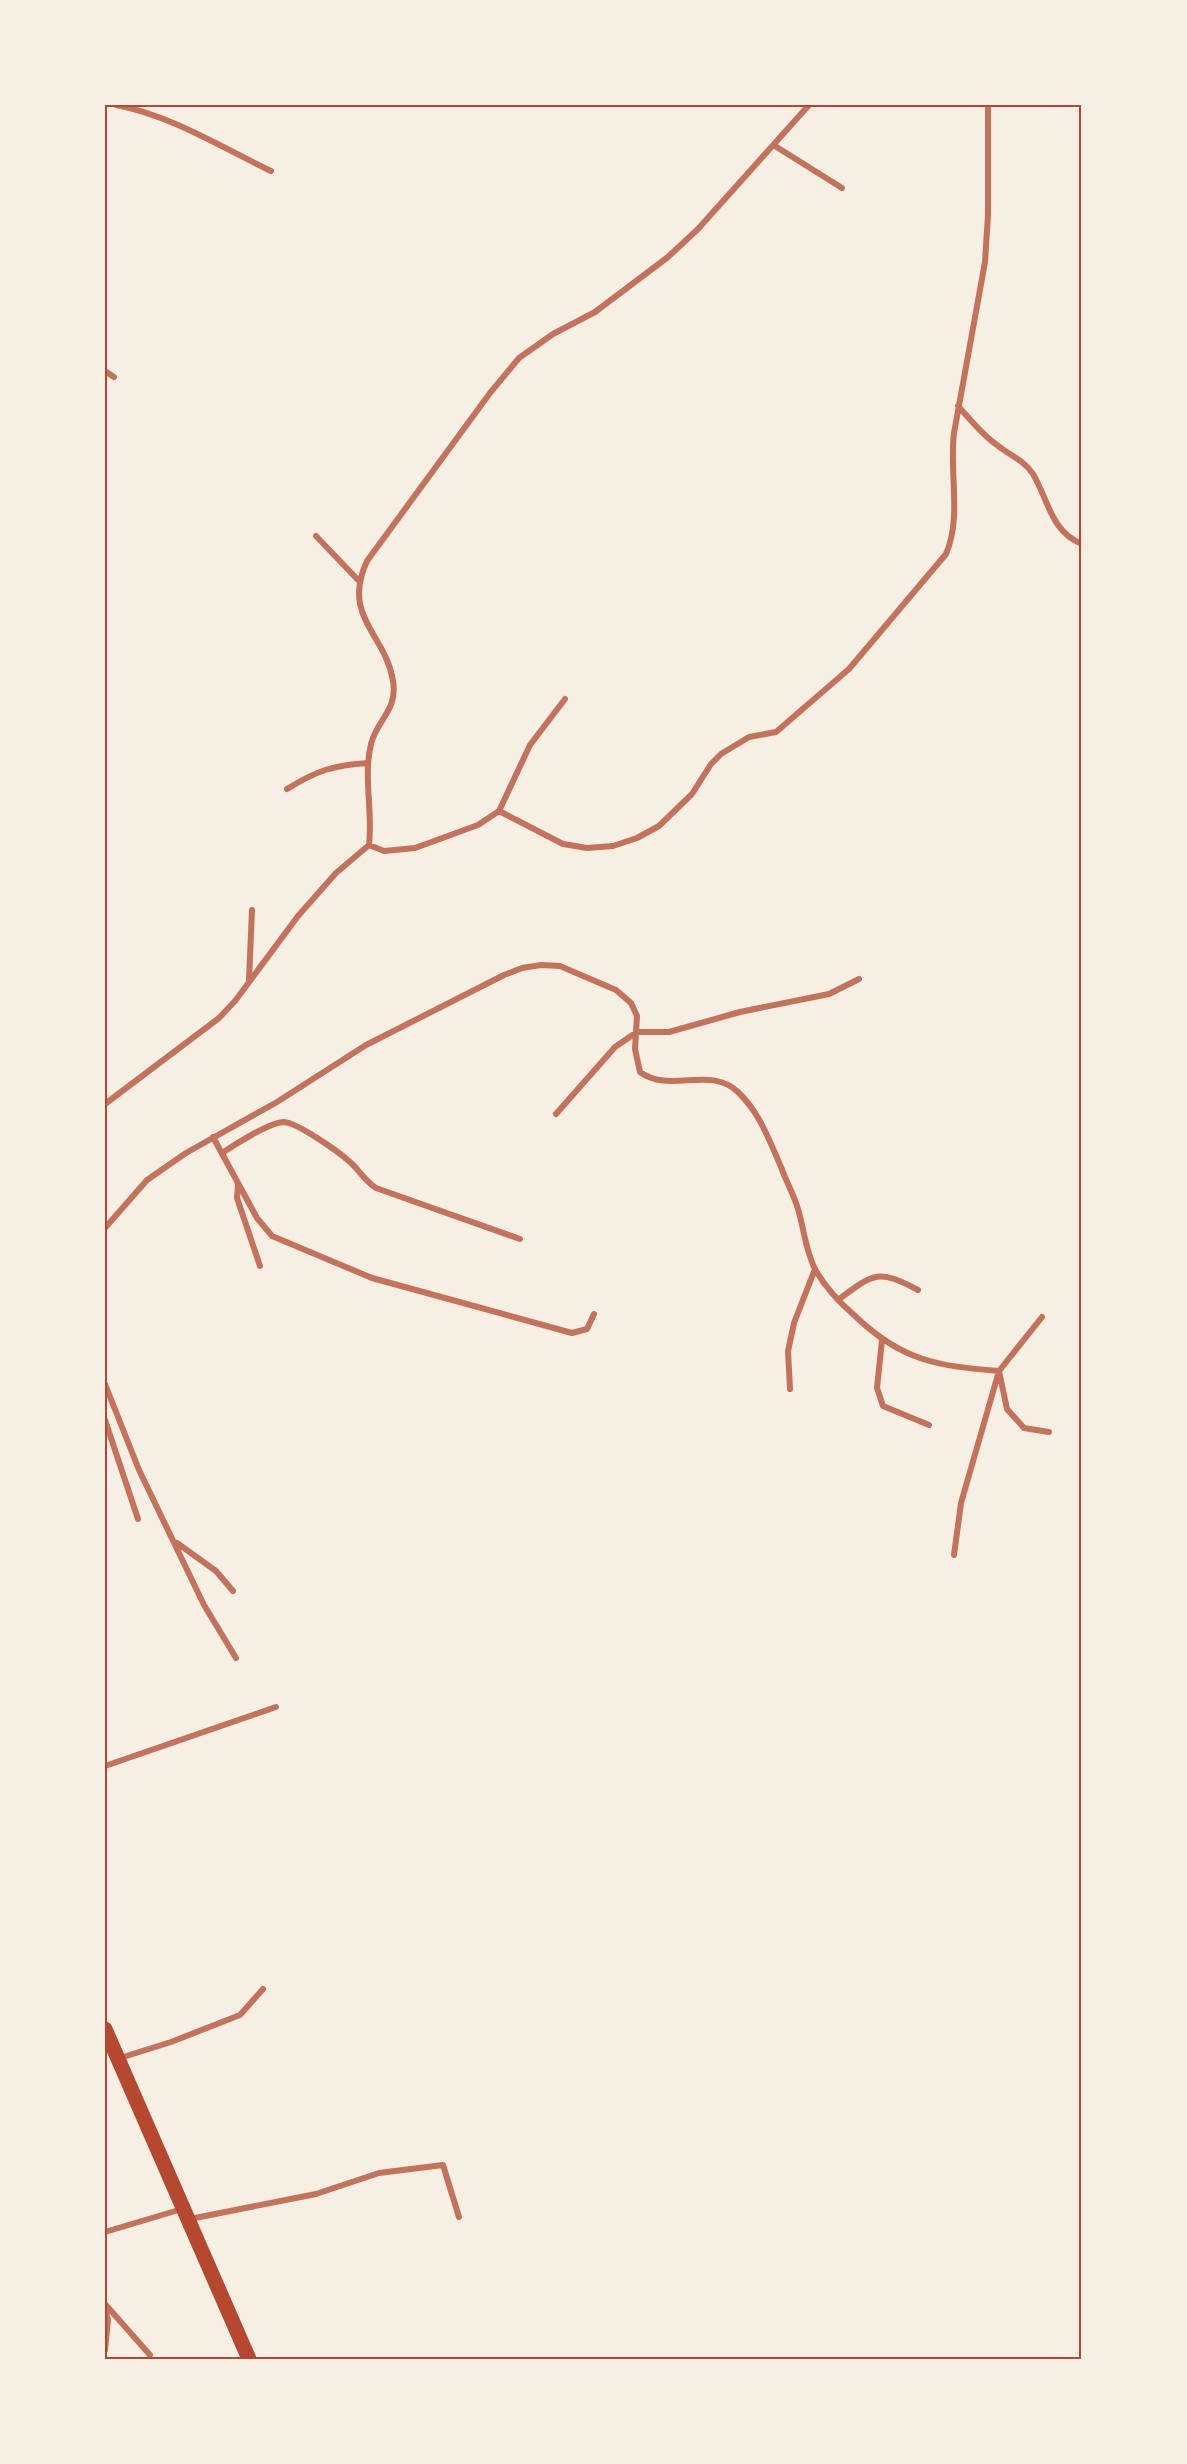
<svg xmlns="http://www.w3.org/2000/svg" width="1187" height="2464" viewBox="0 0 1187 2464" font-family="'Golos Text',sans-serif">
<rect width="100%" height="100%" fill="#f6efe4"/>
<g fill="none" stroke-linecap="round" stroke-linejoin="round">
<!-- minor -->
<path stroke="#c5725c" stroke-width="6" d="M116,105C170,115 221,147 271,171
M775,146L842,188
M105,371L114,377
M958,406C970,419 982,435 997,445C1009,455 1024,460 1033,474C1048,499 1051,532 1082,544
M316,536L358,580
M287,789C316,771 333,765 368,763
M499,811L563,844L587,848L613,846L637,838L659,826L692,794L711,764L721,754L749,737L776,732L849,669L946,554C962,517 949,473 954,433L985,262L988,215V105
M369,845L384,851L415,848L478,825L499,811L530,745L565,699
M249,980L252,910
M105,1104L219,1018L235,1001L298,916L336,873L369,845C373,811 363,777 371,744C377,719 398,711 393,681C386,634 341,617 367,561L490,393L519,358L553,334L595,312L668,257L698,229L809,105
M556,1114L615,1047L637,1032H669L740,1012L829,994L859,979
M213,1137L257,1218L272,1236L372,1278L572,1333L587,1329L594,1314
M222,1153C234,1145 270,1122 284,1122C298,1123 339,1152 350,1162C360,1171 365,1181 376,1188L520,1239
M238,1184L237,1198L260,1266
M105,1228L147,1180L186,1153L277,1102L366,1045L504,975L522,968L541,965L560,966L616,990L631,1003L637,1016L635,1049L640,1072C670,1094 710,1065 738,1092C760,1113 769,1140 781,1167C786,1181 794,1195 798,1209C804,1229 806,1253 816,1271C826,1288 840,1303 855,1316C902,1361 937,1366 999,1371L1007,1409L1024,1428L1049,1432
M838,1300C873,1274 877,1268 918,1290
M882,1340L877,1388L883,1406L929,1425
M105,1384L139,1470L204,1605L236,1658
M790,1389L788,1351L794,1323L815,1269
M105,1420L138,1519
M177,1543L216,1571L233,1591
M954,1555L961,1503L999,1371L1042,1317
M105,1766L276,1707
M120,2058L171,2042L240,2015L263,1989
M190,2219L316,2194L379,2173L443,2165L459,2217
M105,2232L182,2209
M105,2304L150,2355
M105,2310L108,2320L105,2350"/>
<!-- primary -->
<path stroke="#b5482f" stroke-width="15" d="M105,2029L249,2359"/>
</g>
<!-- border -->
<rect width="1187" height="2464" fill="none" stroke="#f6efe4" stroke-width="213"/>
<rect x="106" y="106" width="974" height="2252" fill="none" stroke="#b5482f" stroke-width="2"/>
</svg>
